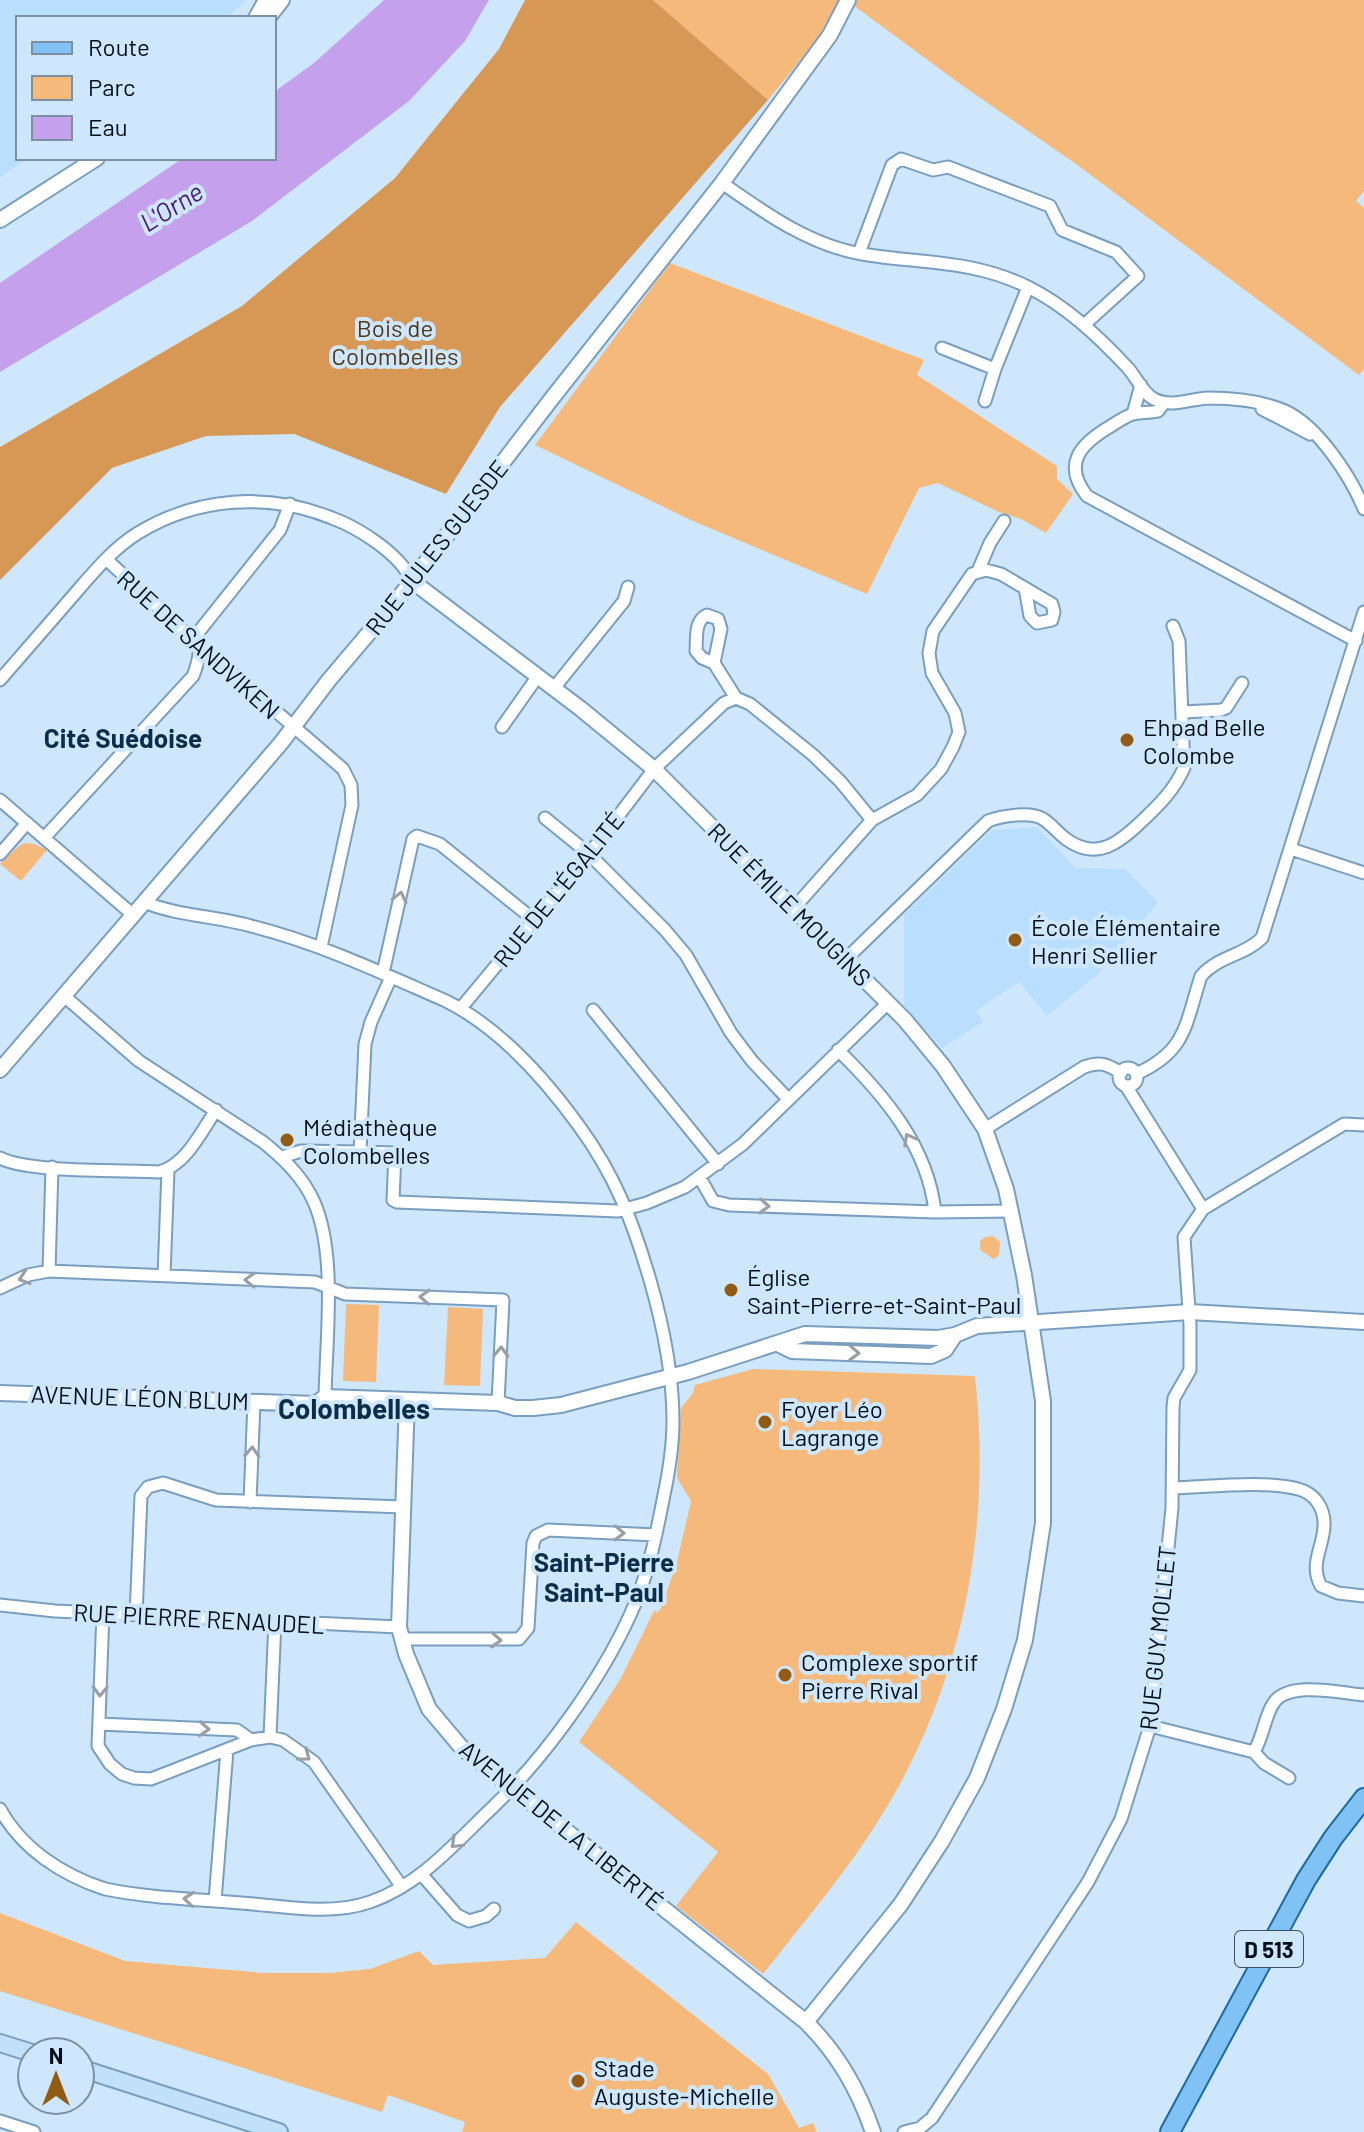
<svg xmlns="http://www.w3.org/2000/svg" width="1364" height="2132" viewBox="0 0 1364 2132" font-family="Barlow,sans-serif">
<rect width="100%" height="100%" fill="#cfe7fc"/>
<!-- built -->
<path fill="#b9defe" d="M0,0H247L226,18H18V158H28L0,177Z
M1037,827L1076,868L1125,869L1158,902L1098,974L1047,1016L1019,982L976,1011L983,1022L942,1048L904,1005V915L992,830Z"/>
<!-- green -->
<path fill="#f5b97c" d="M653,0H839L817,40L768,100Z
M856,0H1364V191L1356,201L1364,208V369L1359,375L1076,164L963,86L853,5Z
M670,263L924,360L917,375L1057,466V479L1073,494L1046,533L1021,519L1001,513L938,483L919,488L867,594L693,521L535,445Z
M24,843L34,844L47,850L21,881L0,864L19,846Z
M993,1236L1000,1242L999,1255L994,1259L980,1250V1241L985,1237Z
M346,1304L379,1305L376,1382L343,1381Z
M448,1307L483,1309L480,1386L444,1385Z
M753,1369L975,1376C992,1530 963,1686 880,1818C846,1873 803,1923 763,1974L676,1906L718,1852L579,1742L620,1680L654,1611L658,1612L661,1608L677,1562L691,1501L677,1478L681,1408L693,1393L695,1385Z
M0,1913L125,1961L264,1973H329L370,1969L419,1951L433,1965L545,1958L576,1922L768,2074L799,2128L813,2123L817,2132H462L465,2122L388,2095L382,2112L0,1991Z"/>
<!-- forest -->
<path fill="#d89855" d="M525,0H653L768,100L500,407L446,494L294,434L206,436L112,468L0,580V447L242,306L395,178L499,49Z"/>
<!-- water -->
<path fill="#c5a0ed" d="M384,0H489L465,41L409,101L252,221L0,372V283L183,158H274V92L314,63Z"/>
<g fill="none" stroke-linecap="round" stroke-linejoin="round">
<!-- minor casing -->
<g stroke="#799ebf" stroke-width="15">
<path id="minor" d="M722,183C765,213 809,245 862,254C921,264 971,259 1028,287C1066,306 1098,336 1127,367C1136,376 1142,393 1154,399C1171,408 1190,399 1208,398C1233,398 1262,401 1285,411C1318,426 1351,477 1364,509
M859,253L892,165L901,159L933,170L948,167L1050,206L1062,230L1116,252L1138,276L1085,324
M942,348L995,369
M985,401L995,369L1028,287
M1164,403L1158,411C1150,413 1141,412 1133,414C1126,416 1117,422 1111,426C1080,444 1062,464 1087,496L1356,641
M1262,409L1310,434
M1133,414L1141,385
M106,559L200,646L343,769L351,785L352,805L321,947
M978,571L990,543L1004,521
M714,663L721,629L718,619L707,615C694,621 697,638 696,651L702,658L714,663L736,698L750,704L813,755L840,781L872,820
M0,680C24,652 48,625 72,597C92,574 112,549 138,533C197,497 268,492 332,518C359,528 400,554 412,581
M554,688L624,601L628,587
M1183,712L1221,710L1226,708L1242,683
M502,727L538,676
M0,800L132,914
M545,818L588,853L665,930L686,955L731,1033L752,1061L788,1099
M44,838L193,676C199,661 201,650 197,634L280,530L290,504
M1291,849L1364,873
M0,854L27,823
M794,908L872,820L917,795L941,769L953,747L959,732L955,713L932,673L929,653L933,631L972,574L986,570L1001,574L1052,604L1054,612L1052,620L1037,623L1030,616L1025,588
M845,960L988,821C1001,816 1030,811 1043,819C1051,824 1058,833 1066,839C1097,862 1120,842 1142,821C1160,804 1174,790 1184,768L1179,641L1173,626
M383,973L413,839L417,836L440,844L534,920
M63,995L139,1061L263,1142C284,1159 303,1177 314,1202C337,1254 326,1340 325,1397
M461,1008L597,844L654,769L724,703L736,698
M593,1010L718,1164
M838,1050C883,1094 928,1146 935,1212
M1119 1077a9 9 0 1 1 18 0a9 9 0 1 1-18 0Z
M1136,1074C1187,1051 1185,1025 1201,976C1218,956 1244,956 1262,938L1364,612
M985,1129L1084,1067C1100,1061 1107,1064 1121,1073
M360,1152L395,1153L393,1200L397,1202L618,1211L647,1203L685,1187L743,1144L888,1003
M282,1157L301,1151L360,1152L365,1044L371,1022L391,977
M0,1158C29,1173 122,1170 159,1172C186,1165 201,1132 216,1110
M700,1178L713,1201L729,1205L935,1212L1012,1211
M1203,1209L1344,1124L1364,1125
M49,1271L52,1167
M164,1276L168,1170
M0,1288L28,1275L49,1271L315,1282L345,1294L503,1300L498,1403
M1173,1488C1208,1487 1265,1480 1298,1489C1315,1493 1325,1509 1324,1526C1323,1549 1309,1564 1321,1586L1338,1593L1364,1596
M250,1502L254,1402
M0,1605L55,1611L399,1627
M103,1613L98,1746L110,1764L122,1774L134,1778L151,1779L251,1740L270,1737L283,1740L314,1762L402,1887
M136,1615L141,1496L148,1487L163,1483L216,1500L403,1507
M401,1639H519L528,1628L533,1543L536,1536L548,1530L656,1535
M99,1724L237,1730L251,1740
M1150,1726L1254,1752C1263,1737 1265,1716 1273,1704C1287,1680 1340,1693 1364,1695
M270,1737L275,1621
M1254,1752L1264,1763L1289,1778
M0,1809C22,1849 62,1875 105,1889C149,1898 195,1899 241,1903C282,1906 330,1916 370,1902C420,1885 455,1843 493,1807C545,1757 601,1680 631,1613C648,1576 656,1536 664,1495C669,1471 673,1446 673,1421C673,1373 663,1325 650,1280C633,1222 615,1175 579,1126C545,1079 498,1027 446,1001C382,973 319,943 251,926C216,916 178,916 144,902
M422,1875L457,1915L469,1921L486,1916L494,1909
M215,1901L227,1750
M0,2121L34,2132
M904,2132L920,2128L932,2118L1088,1882L1121,1819L1150,1726L1172,1508L1173,1407L1174,1398L1190,1370V1325L1184,1237L1203,1209L1126,1086"/>
</g>
<!-- tertiary casing -->
<g stroke="#799ebf" stroke-width="18">
<path id="tertiary" d="M256,18L266,0
M268,18L282,0
M0,220L97,158
M412,581L581,709L654,769L905,1020L943,1066L985,1129L1006,1189L1024,1275L1043,1401V1523L1025,1640L1004,1709L977,1778L942,1841L901,1904L806,2022
M0,1070L281,743L329,680L401,595L553,397L722,183L830,35L848,0
M778,1344L792,1351L931,1356L945,1350L955,1335
M0,1393L315,1404L325,1397L498,1403L515,1408H533L561,1405L688,1372L805,1334L938,1338L955,1335L977,1326L1190,1312L1364,1322
M407,1400L399,1627L406,1654L429,1709L461,1747L806,2022C838,2054 858,2089 873,2132"/>
</g>
<!-- secondary casing -->
<g stroke="#799ebf" stroke-width="20">
<path id="secondary" d="M0,2043L32,2053
M80,2068L279,2132"/>
</g>
<!-- primary casing -->
<g stroke="#1d69a2" stroke-width="22">
<path id="primary" d="M1170,2132L1306,1880L1333,1838L1364,1798"/>
</g>
<!-- minor -->
<use href="#minor" stroke="#fff" stroke-width="11"/>
<!-- tertiary -->
<use href="#tertiary" stroke="#fff" stroke-width="14"/>
<!-- secondary -->
<use href="#secondary" stroke="#c0e1f9" stroke-width="16"/>
<!-- primary -->
<use href="#primary" stroke="#80c2f3" stroke-width="18"/>
</g>
<!-- one-way arrows -->
<defs><path id="oneway-chevron" d="M-2-3.5L2.5 0L-2 3.5" fill="none" stroke-width="1.6" stroke-linecap="round" stroke-linejoin="round" transform="scale(2)"/></defs>
<g stroke="#9a9fa3">
<use href="#oneway-chevron" transform="translate(400 897) rotate(-77)"/>
<use href="#oneway-chevron" transform="translate(909 1139) rotate(-119)"/>
<use href="#oneway-chevron" transform="translate(764 1206) rotate(2)"/>
<use href="#oneway-chevron" transform="translate(24 1278) rotate(162)"/>
<use href="#oneway-chevron" transform="translate(250 1280) rotate(-178)"/>
<use href="#oneway-chevron" transform="translate(425 1297) rotate(-178)"/>
<use href="#oneway-chevron" transform="translate(501 1352) rotate(-88)"/>
<use href="#oneway-chevron" transform="translate(854 1353) rotate(2)"/>
<use href="#oneway-chevron" transform="translate(252 1452) rotate(-87)"/>
<use href="#oneway-chevron" transform="translate(619 1533) rotate(2)"/>
<use href="#oneway-chevron" transform="translate(496 1640) rotate(2)"/>
<use href="#oneway-chevron" transform="translate(100 1691) rotate(92)"/>
<use href="#oneway-chevron" transform="translate(204 1729) rotate(3)"/>
<use href="#oneway-chevron" transform="translate(305 1756) rotate(37)"/>
<use href="#oneway-chevron" transform="translate(456 1843) rotate(136)"/>
<use href="#oneway-chevron" transform="translate(189 1899) rotate(-175)"/>
</g>
<!-- markers -->
<g fill="#935a14" stroke="#cfe7fc" stroke-width="3">
<circle cx="1127" cy="740" r="8"/>
<circle cx="1015" cy="940" r="8"/>
<circle cx="287" cy="1140" r="8"/>
<circle cx="731" cy="1290" r="8"/>
<circle cx="765" cy="1422" r="8"/>
<circle cx="785" cy="1675" r="8"/>
<circle cx="578" cy="2081" r="8"/>
</g>
<g text-anchor="middle" dominant-baseline="central" stroke-width="8" stroke-linejoin="round" paint-order="stroke">
<!-- shield labels -->
<rect fill="#cfe7fc" stroke="#404f5d" stroke-width="2" x="1235" y="1931" width="68" height="36" rx="6"/>
<g font-size="22" font-weight="bold" fill="#020e19">
<text x="1269" y="1949">D 513</text>
</g>
<!-- park labels -->
<g font-size="24" fill="#503519" stroke="#cfe7fc">
<text x="395" y="327">Bois de<tspan x="395" dy="28">Colombelles</tspan></text>
</g>
<!-- street labels -->
<g font-size="24" fill="#020e19" stroke="#cfe7fc">
<text transform="translate(436 547) rotate(-52)">RUE JULES GUESDE</text>
<text transform="translate(199 644) rotate(42)">RUE DE SANDVIKEN</text>
<text transform="translate(558 889) rotate(-51)">RUE DE L'ÉGALITÉ</text>
<text transform="translate(790 904) rotate(45)">RUE ÉMILE MOUGINS</text>
<text transform="translate(140 1397) rotate(2)">AVENUE LÉON BLUM</text>
<text transform="translate(199 1618) rotate(3)">RUE PIERRE RENAUDEL</text>
<text transform="translate(1157 1638) rotate(-84)">RUE GUY MOLLET</text>
<text transform="translate(562 1825) rotate(39)">AVENUE DE LA LIBERTÉ</text>
</g>
<!-- poi labels -->
<g font-size="24" fill="#020e19" stroke="#cfe7fc" text-anchor="start">
<text x="1143" y="726">Ehpad Belle<tspan x="1143" dy="28">Colombe</tspan></text>
<text x="1031" y="926">École Élémentaire<tspan x="1031" dy="28">Henri Sellier</tspan></text>
<text x="303" y="1126">Médiathèque<tspan x="303" dy="28">Colombelles</tspan></text>
<text x="747" y="1276">Église<tspan x="747" dy="28">Saint-Pierre-et-Saint-Paul</tspan></text>
<text x="781" y="1408">Foyer Léo<tspan x="781" dy="28">Lagrange</tspan></text>
<text x="801" y="1661">Complexe sportif<tspan x="801" dy="28">Pierre Rival</tspan></text>
<text x="594" y="2067">Stade<tspan x="594" dy="28">Auguste-Michelle</tspan></text>
</g>
<!-- water labels -->
<g font-size="26" font-style="italic" fill="#4c1b73" stroke="#cfe7fc">
<text transform="translate(171 206) rotate(-32)">L'Orne</text>
</g>
<!-- neighbourhood labels -->
<g font-size="26" font-weight="bold" fill="#0a2e4a" stroke="#cfe7fc">
<text x="123" y="737">Cité Suédoise</text>
<text x="604" y="1561">Saint-Pierre<tspan x="604" dy="30">Saint-Paul</tspan></text>
</g>
<!-- quarter labels -->
<g font-size="28" font-weight="bold" fill="#0a2e4a" stroke="#cfe7fc">
<text x="354" y="1408">Colombelles</text>
</g>
</g>
<!-- legend -->
<rect x="16" y="16" width="260" height="144" fill="#cfe7fc" stroke="#7d90a1" stroke-width="2"/>
<rect x="32" y="42" width="40" height="12" fill="#80c2f3" stroke="#7d90a1" stroke-width="2"/>
<text x="88" y="56" font-size="24" fill="#020e19">Route</text>
<rect x="32" y="76" width="40" height="24" fill="#f5b97c" stroke="#7d90a1" stroke-width="2"/>
<text x="88" y="96" font-size="24" fill="#020e19">Parc</text>
<rect x="32" y="116" width="40" height="24" fill="#c5a0ed" stroke="#7d90a1" stroke-width="2"/>
<text x="88" y="136" font-size="24" fill="#020e19">Eau</text>
<!-- north arrow -->
<g transform="translate(56 2076)"><circle r="38" fill="#cfe7fc" stroke="#7d90a1" stroke-width="2"/>
<path d="M0-6L14 30L0 20L-14 30Z" fill="#935a14"/>
<text y="-12" font-size="22" font-weight="bold" text-anchor="middle" fill="#020e19">N</text>
</g>
</svg>
